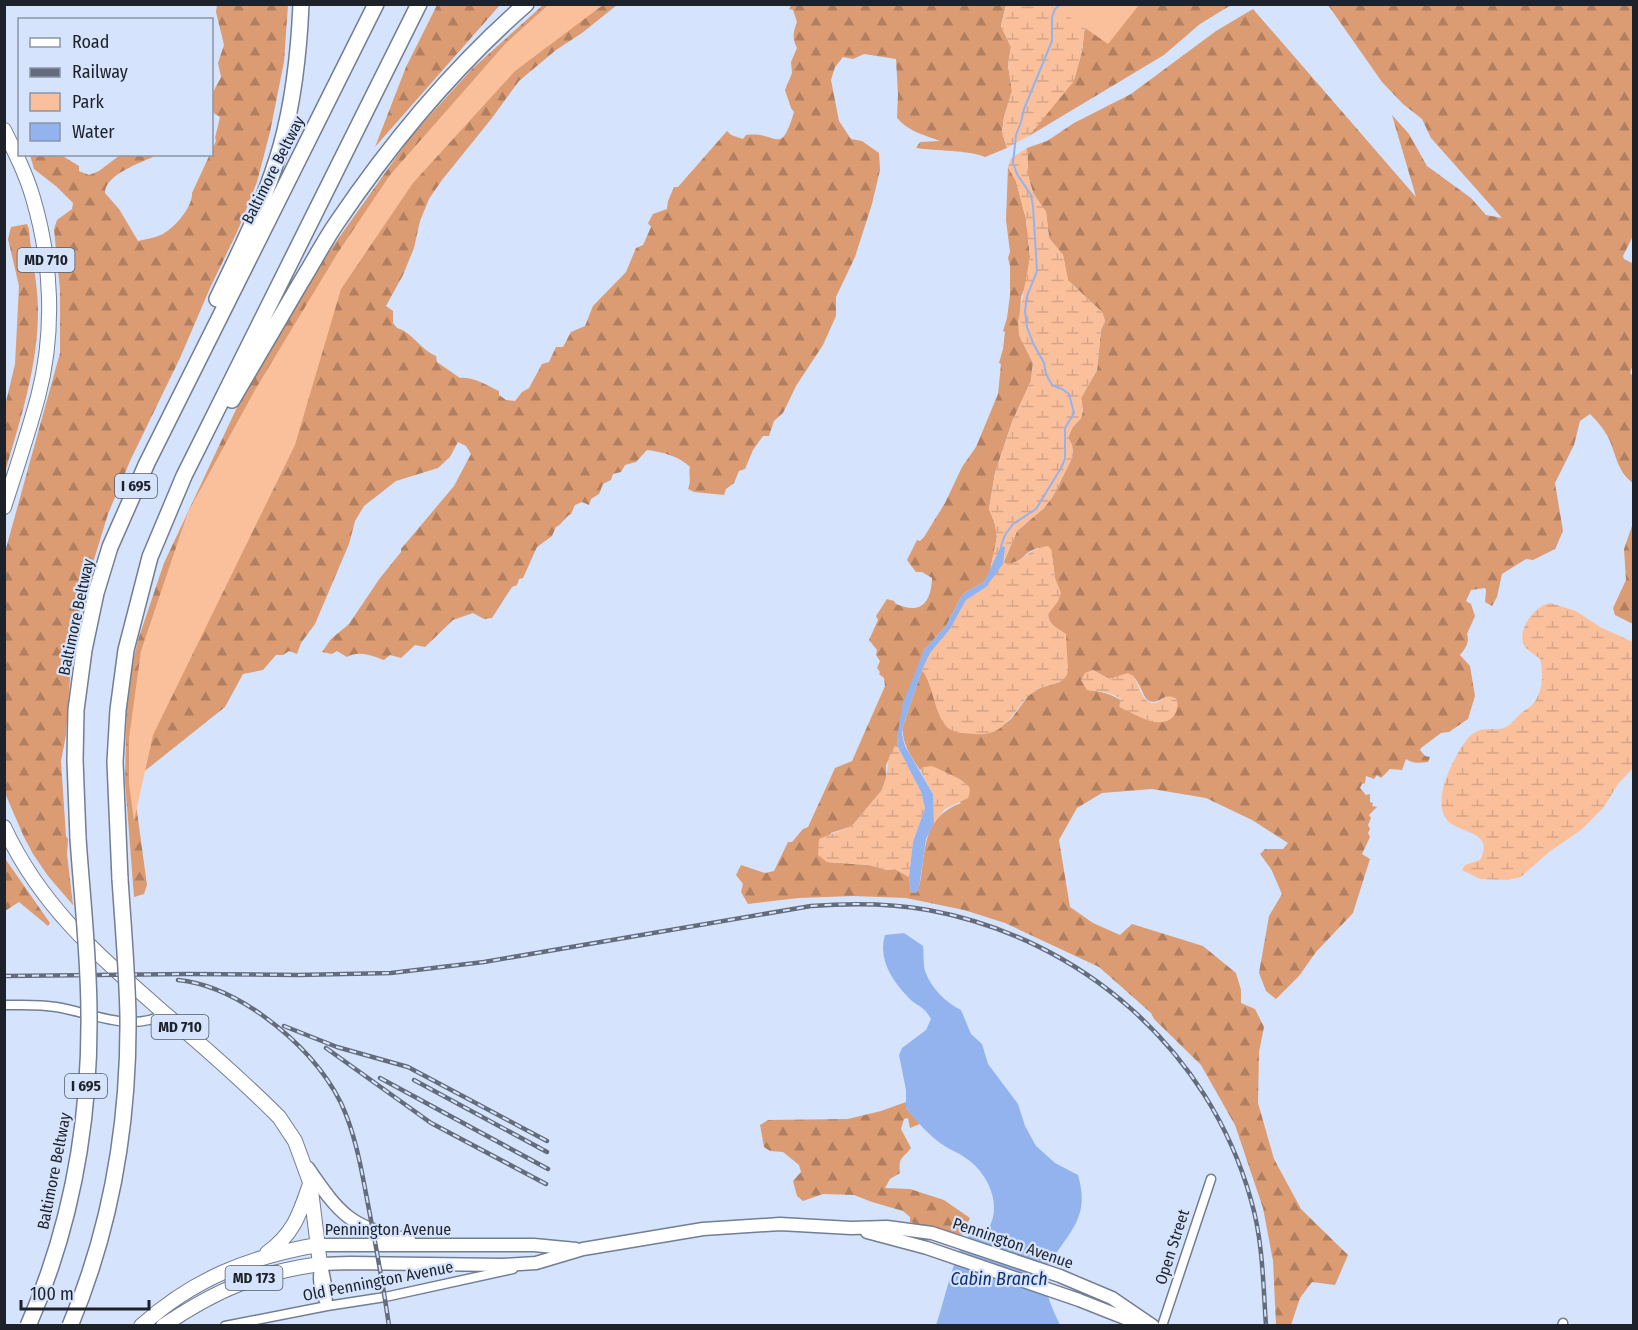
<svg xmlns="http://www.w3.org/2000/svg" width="1638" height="1330" viewBox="0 0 1638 1330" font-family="'Fira Sans Condensed',sans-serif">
<defs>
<pattern id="forest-firs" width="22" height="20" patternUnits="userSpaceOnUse" patternTransform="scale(1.5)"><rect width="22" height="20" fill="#db9c73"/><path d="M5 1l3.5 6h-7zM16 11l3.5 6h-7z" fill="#b17f5f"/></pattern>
<pattern id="wetland-marsh" width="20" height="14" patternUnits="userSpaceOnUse" patternTransform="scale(1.5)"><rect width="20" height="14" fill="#fac09c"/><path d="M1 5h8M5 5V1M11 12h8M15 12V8" fill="none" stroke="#d6a587"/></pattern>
</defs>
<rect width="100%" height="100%" fill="#d5e3fc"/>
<!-- forest -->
<path fill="url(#forest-firs)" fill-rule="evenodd" d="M217,5H288L284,62L270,132L257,182L238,230L210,288L180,358L130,461L108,514L81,602L70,679L66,735L61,761L66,836L68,839L67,854L73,905L48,876L33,854L24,837L4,791L5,552L60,353V290L54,229L57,220L72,209L73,203L57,187L34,169L30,155H61L79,166V171L89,175L99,171L120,155H157C141,163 105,174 105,193L119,209L138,241C145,239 154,238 161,235C174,229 193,207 192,193L216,141L215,138L220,117L212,112V94L221,77L218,63L224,45L216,12Z
M437,5H500L375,147L406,67Z
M543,5H617L582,33L556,50L519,81L492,118L442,180L429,199L420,221L414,248L403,275L386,306L393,311V323L397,328C413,333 420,349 436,356L437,362L460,378C473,376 488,386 499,391V395L506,400L515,401L522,392L529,388L542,364L549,362L556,347H563L571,332L585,326L593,306L626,272L636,248L643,245L651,227L648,223L653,214L667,209L668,201L674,187H678L727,131L731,135L743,139L746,135C779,131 780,158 794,112L791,108L785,90L792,73L791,62L797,48C792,39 793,32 797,22L793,10L789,9L791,5H1006L1001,26L1011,47L1008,65L1012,91L1004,117L1002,132L1007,148L985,157C969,150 936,151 916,148L920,142L940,141C924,135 908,131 897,118L898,94L896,59L864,54L853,59L843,57L835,67L831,80L839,121L851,139L862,141L879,153L880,170L872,204L855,257L836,297V316L823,345L796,386L783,413L774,421L769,436H763L753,450L745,469L739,471L734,483L726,489L724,495L694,492L688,489C692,478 688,476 690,467C679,456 662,452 647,450L636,462L625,465L621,472L613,474L611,480L603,484L599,494L591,499L589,505L582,502L575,505L571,514C564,517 563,524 556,527L552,536L537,547L523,578L519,579L517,585L512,587L492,618L484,619L473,613L453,620L425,647L415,645L401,658L390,655L384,660C372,656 359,650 347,657L337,651L332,654L322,652L331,639L349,624L380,578L401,552V549L454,486L471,454L466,446L458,442L450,457L438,468L396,481L364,506L355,521L349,544L315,624L301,643L297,654L289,651L283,655H276L263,670L243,674L225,707L136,778L135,797L147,885L144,894L134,897L125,781L127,687L138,640L164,563L247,386L328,253L412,135L472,69Z
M1092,5H1231L1200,24L1164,55L1029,136L1082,52L1085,25Z
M1328,5H1633L1634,234L1623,256L1624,259L1634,264V362L1630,373L1634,377L1633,483C1617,472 1616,453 1608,437C1603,428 1597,421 1590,414L1580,421L1574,445L1555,483L1563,531L1555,549L1533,560L1526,559L1502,574L1497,597L1492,606L1485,602L1486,590L1485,588L1471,590L1466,601L1471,604L1475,616L1467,634C1470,642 1465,649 1460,655L1470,666L1475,696L1468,719L1449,732L1441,733L1421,748L1420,750L1425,756L1430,757L1428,762C1420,763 1413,764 1406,759L1402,770L1390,769L1381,778L1377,775L1374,779L1366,776L1365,783L1362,784L1360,788L1366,795L1370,794V802L1373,803L1372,806L1377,807L1369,815L1371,818L1368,825L1370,829L1368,833L1370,837L1362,854L1370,859L1353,913L1316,952L1299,976L1276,999L1266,991L1259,973L1269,916L1282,894L1271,869L1260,854L1265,849H1283L1288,843L1252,820L1206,798L1152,789L1102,793L1077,808L1059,840L1070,907L1093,923L1120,935L1132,924L1203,946L1236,973L1241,990V1003L1255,1009L1264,1027L1259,1052L1258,1103L1274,1159L1301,1209L1348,1255L1335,1285L1312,1282L1300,1298L1291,1325H1276L1273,1261L1263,1208L1235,1125L1201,1065L1154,1019L1151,1013L1099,967L1005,923L964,910L906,898L853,896L799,898L748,904L741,892L743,884L736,875L741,865L765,873L774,871L788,842H792L803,829L808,827L835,768L852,761L885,686L884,678L879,674L880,672L877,668L880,661L876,655L877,650L869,640L878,620L876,616L887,599L894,601L896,604C921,615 931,603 932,578L922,572H916L907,560L917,540L920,541L924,537L945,503L962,467L976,447L998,394L1001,364L999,363L1003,349L1005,332L1003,331L1007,318L1010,295V266L1008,258L1010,252L1006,220L1008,167L1016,181L1026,219L1030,257L1026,285L1021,297L1019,335L1033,363L1031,381L1012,422L995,473L989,509L995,524L997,537L990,571L984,582L966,592L961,597L946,626L924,650L897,737L898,747H895L886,765V778L882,790L852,826L831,833L827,862L869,865L887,870L895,869L909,877L911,893H916C920,886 921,878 922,869C926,838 928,816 961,803L924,767L920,770C911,756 901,743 903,726L922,670L928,678L935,696L997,730L1011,719L1029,695L1040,688L1060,682L1068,668L1066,656V634C1058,629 1048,625 1048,614L1058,601L1051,549C1047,549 1039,547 1035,549C1021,554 1023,565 1003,564L1017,531L1044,508L1053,496L1073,456L1072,445L1068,438L1072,428L1081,418L1083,410L1081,398L1097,370L1101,330L1105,321L1102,312L1068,281L1063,255L1049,238L1046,212L1033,193L1028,175L1027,148L1047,141L1074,123L1131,94L1216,31L1253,9L1416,197L1392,115L1409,134L1427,166L1471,198L1486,215L1502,218L1431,138L1422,119L1403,104L1382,82ZM1093,670L1109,679L1128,674L1133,676C1147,691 1141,712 1167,696L1150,721C1128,705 1116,692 1087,690Z
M27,224L29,229C31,256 38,283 38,311C38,367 20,420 5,473V406L15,364L19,286L8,239L11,227Z
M1633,523V624L1615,615L1613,608L1626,580L1624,549Z
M4,857L50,923L48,926L19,902L5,911Z
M906,1102V1108L920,1124L910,1128L908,1118L904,1119L901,1129L911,1148C903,1159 898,1156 900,1173L890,1179L885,1188L910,1189L944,1200L970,1218L962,1235L910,1222V1217L903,1211L872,1202L854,1195L823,1194L803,1201L797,1196L793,1181L801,1172L799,1165L783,1152L770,1151L764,1147L760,1125L768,1120L848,1119L881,1111Z"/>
<!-- wetland -->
<path fill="url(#wetland-marsh)" d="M1006,5H1092L1085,25L1082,52L1074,81L1029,136L1007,148L1002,132L1004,117L1012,91L1008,65L1011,47L1001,26Z
M1027,148L1028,175L1033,193L1046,212L1049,238L1063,255L1068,280L1102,312L1105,321L1101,330L1097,370L1081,398L1083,410L1081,418L1072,428L1068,438L1072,445L1073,456L1053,496L1044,508L1017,531L1003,563C1017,565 1022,557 1034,550C1038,548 1043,547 1048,546L1051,549L1055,578L1061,593L1058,601L1048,614C1048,624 1058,629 1066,634C1066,642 1069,671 1067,675C1061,685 1047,684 1038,689C1013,703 1010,738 974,734C966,733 958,734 951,730C934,720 935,688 922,670L930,653L950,629L966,600L986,587L1001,546L990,571L997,537L995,524L989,509L995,473L1012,422L1031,381L1033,363L1019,335L1018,322L1030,257L1026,219L1016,181L1008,167L1011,158Z
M1550,603L1576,611L1600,627L1633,642V768L1618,784L1604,807L1581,830L1549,852L1521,877L1508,880L1480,879L1462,870L1465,865L1480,860C1495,831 1461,834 1448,821C1432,804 1449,769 1458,753C1466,740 1472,729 1488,729C1495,729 1500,730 1506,727C1512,724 1515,719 1520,714C1523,711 1527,709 1531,706C1543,694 1544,674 1540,659C1535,654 1525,650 1523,643C1518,628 1536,605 1550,603Z
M1093,670L1109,679L1128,673L1133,676C1139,683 1140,697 1149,702C1160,708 1162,690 1177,699C1180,715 1170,724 1154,722C1143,720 1131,712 1121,708L1119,706L1121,699C1111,692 1099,691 1087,690L1081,680L1085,673Z
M895,746L898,747L921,792L925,808L913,842L909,877L895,869L887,870L869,865L827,862L818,855L819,839L852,826L882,790L886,778L889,757Z
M932,766C940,770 968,780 970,789C970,790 969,797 968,798L945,809L934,823L933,794L920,770L924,767Z"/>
<!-- park -->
<path fill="#fac09c" d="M548,5H603L515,71L413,183L341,289L295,445L153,735L134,821L129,783V738L141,651L188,512L255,390L337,254L390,175L506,43Z
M1047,5H1139L1108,44L1062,12Z"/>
<!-- water -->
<path fill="#93b3ef" d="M1001,546L1005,547L1003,564L986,587L966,600L950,629L930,653L922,670L903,726L902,734L905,746L933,794L934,823L926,839L919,888L916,893H911L909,877L913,842L925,808L921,792L898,747L897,737L903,703L924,650L946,626L961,597L966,592L984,582Z
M904,933L923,946C924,954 923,964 925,971C931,988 946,1003 961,1010L971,1034L982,1044L988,1064L1018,1104L1025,1126L1036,1146L1055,1163L1078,1175C1088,1210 1077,1224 1057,1252C1051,1259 1045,1267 1045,1277C1045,1294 1053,1310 1060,1325H936C943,1307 955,1249 967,1238C973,1232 980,1231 988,1229C1003,1206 988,1173 967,1159C960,1153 950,1150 943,1145C928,1135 917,1121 906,1108V1090L899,1055L902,1048L926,1030L931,1019C923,1004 916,1007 907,996C891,979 878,958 885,935Z"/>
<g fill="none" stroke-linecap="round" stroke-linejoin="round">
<!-- stream -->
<path stroke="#93b3ef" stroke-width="2" d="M1001,546L1005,535L1013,524L1036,509L1061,468L1065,459V428L1074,413L1069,394L1062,389L1052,385L1046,374L1044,363L1033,343L1027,327L1025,311L1027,296L1037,271L1033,206L1031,195L1017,174L1013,163L1016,135L1021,122L1024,109L1052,41V17L1055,9L1061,4"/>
<!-- minor casing -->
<g stroke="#727e94" stroke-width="11">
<path id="minor" d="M4,1005C22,1005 39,1004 56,1007C93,1013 130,1033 165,1014
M320,1264C316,1279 318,1293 327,1306
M320,1267L324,1270C327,1283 329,1293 327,1306
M225,1326L327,1306L385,1297L513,1269
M1162,1326L1211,1179
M1562,1326L1563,1323"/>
</g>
<!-- secondary casing -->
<g stroke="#727e94" stroke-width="15">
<path id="secondary" d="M308,1168C341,1216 350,1227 409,1240
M867,1232L927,1248L1079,1300L1145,1326
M317,1245H534L576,1249
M320,1264L350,1263L503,1265L536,1263L583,1249L703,1229L780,1224L851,1228L887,1227L932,1233L1060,1276L1112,1298L1153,1326"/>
</g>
<!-- primary casing -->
<g stroke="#727e94" stroke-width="16">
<path id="primary" d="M4,130C15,152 26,174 33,198C52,262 55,332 38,397C28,434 16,470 4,507
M4,827C41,907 99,956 163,1012C203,1046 242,1080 279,1117L295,1141L310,1182L320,1264C256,1273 216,1290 163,1326
M267,1253C294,1234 300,1213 310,1184
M141,1326C193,1279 249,1257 317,1245"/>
</g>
<!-- motorway casing -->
<g stroke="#727e94" stroke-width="18">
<path id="motorway" d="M217,299C241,249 266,199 281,146C294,99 299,52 301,4
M232,400C255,361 278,322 301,282C313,263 323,243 336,224C390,144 453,68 526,4
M78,838L75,760L76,710L84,650L96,593L110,547L147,463L376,4
M120,879L115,762L118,710L126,650L150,557L184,476L419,4"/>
</g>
<!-- minor -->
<use href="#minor" stroke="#fff" stroke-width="8"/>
<!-- secondary -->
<use href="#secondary" stroke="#fff" stroke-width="12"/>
<!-- primary -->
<use href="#primary" stroke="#fff" stroke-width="14"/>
<!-- motorway -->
<use href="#motorway" stroke="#fff" stroke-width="15"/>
<!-- rail casing -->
<g stroke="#646c7b" stroke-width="4.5">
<path id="rail" d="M4,976L188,974L298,975L391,973L484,962L811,906C850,903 890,903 928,910C1081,938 1209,1049 1251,1200C1263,1241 1263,1283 1266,1326
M178,980C208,983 238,998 262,1015C294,1038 323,1067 341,1103C355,1133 361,1167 367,1199C375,1241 383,1283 389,1326
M284,1026L337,1047L408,1067L547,1141
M326,1048L431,1123L546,1184
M380,1078L548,1169
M414,1080L547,1152"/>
</g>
<!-- rail -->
<use href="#rail" stroke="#d5e3fc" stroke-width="2" stroke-dasharray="7" stroke-linecap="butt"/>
<!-- motorway-bridge casing -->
<g stroke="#727e94" stroke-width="18" stroke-linecap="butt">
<path id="motorway-bridge" d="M28,1326C71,1228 90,1122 89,1015C89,956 82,897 78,838
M70,1326C111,1228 129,1121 128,1016C127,970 123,924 120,879"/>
</g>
<!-- motorway-bridge -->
<use href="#motorway-bridge" stroke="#fff" stroke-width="15"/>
</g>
<g text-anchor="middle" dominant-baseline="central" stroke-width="4.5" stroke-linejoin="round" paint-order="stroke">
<!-- shield labels -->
<g fill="#d5e3fc" stroke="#545b69" stroke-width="1.5">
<rect x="17.5" y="248" width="57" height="24" rx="4.5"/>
<rect x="115" y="474" width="42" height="24" rx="4.5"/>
<rect x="151.5" y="1015" width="57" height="24" rx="4.5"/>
<rect x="65" y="1074" width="42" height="24" rx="4.5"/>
<rect x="225.5" y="1266" width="57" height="24" rx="4.5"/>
</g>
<g font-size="15" font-weight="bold" fill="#1d212a">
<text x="46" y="260">MD 710</text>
<text x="136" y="486">I 695</text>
<text x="180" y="1027">MD 710</text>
<text x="86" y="1086">I 695</text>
<text x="254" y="1278">MD 173</text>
</g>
<!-- street labels -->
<g font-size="16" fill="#1d212a" stroke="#d5e3fc">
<text transform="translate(273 170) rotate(-63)">Baltimore Beltway</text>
<text transform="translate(76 617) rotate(-78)">Baltimore Beltway</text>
<text transform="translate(54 1171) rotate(-79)">Baltimore Beltway</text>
<text x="388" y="1229">Pennington Avenue</text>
<text transform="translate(1013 1243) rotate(19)">Pennington Avenue</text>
<text transform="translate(1172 1247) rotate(-72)">Open Street</text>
<text transform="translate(378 1281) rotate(-11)">Old Pennington Avenue</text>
</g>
<!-- water labels -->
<g font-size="18" font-style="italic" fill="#0d2e71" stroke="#d5e3fc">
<text x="999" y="1279">Cabin Branch</text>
</g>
</g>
<!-- border -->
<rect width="1638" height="1330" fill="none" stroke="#1d212a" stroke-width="12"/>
<!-- legend -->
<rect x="18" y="18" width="195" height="138" fill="#d5e3fc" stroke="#8b95a8" stroke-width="1.5"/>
<rect x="30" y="38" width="30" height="9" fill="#ffffff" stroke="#8b95a8" stroke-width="1.5"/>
<text x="72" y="48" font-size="18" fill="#1d212a">Road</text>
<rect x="30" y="68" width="30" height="9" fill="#646c7b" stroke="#8b95a8" stroke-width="1.5"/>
<text x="72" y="78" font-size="18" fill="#1d212a">Railway</text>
<rect x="30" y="93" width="30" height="18" fill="#fac09c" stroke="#8b95a8" stroke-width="1.5"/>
<text x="72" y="108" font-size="18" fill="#1d212a">Park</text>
<rect x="30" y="123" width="30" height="18" fill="#93b3ef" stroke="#8b95a8" stroke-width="1.5"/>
<text x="72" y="138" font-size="18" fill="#1d212a">Water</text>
<!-- scale -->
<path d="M21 1300v9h128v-9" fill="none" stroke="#1d212a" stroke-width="3"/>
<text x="30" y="1300" font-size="18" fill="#1d212a" stroke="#d5e3fc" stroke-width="4.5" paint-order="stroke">100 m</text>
</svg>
